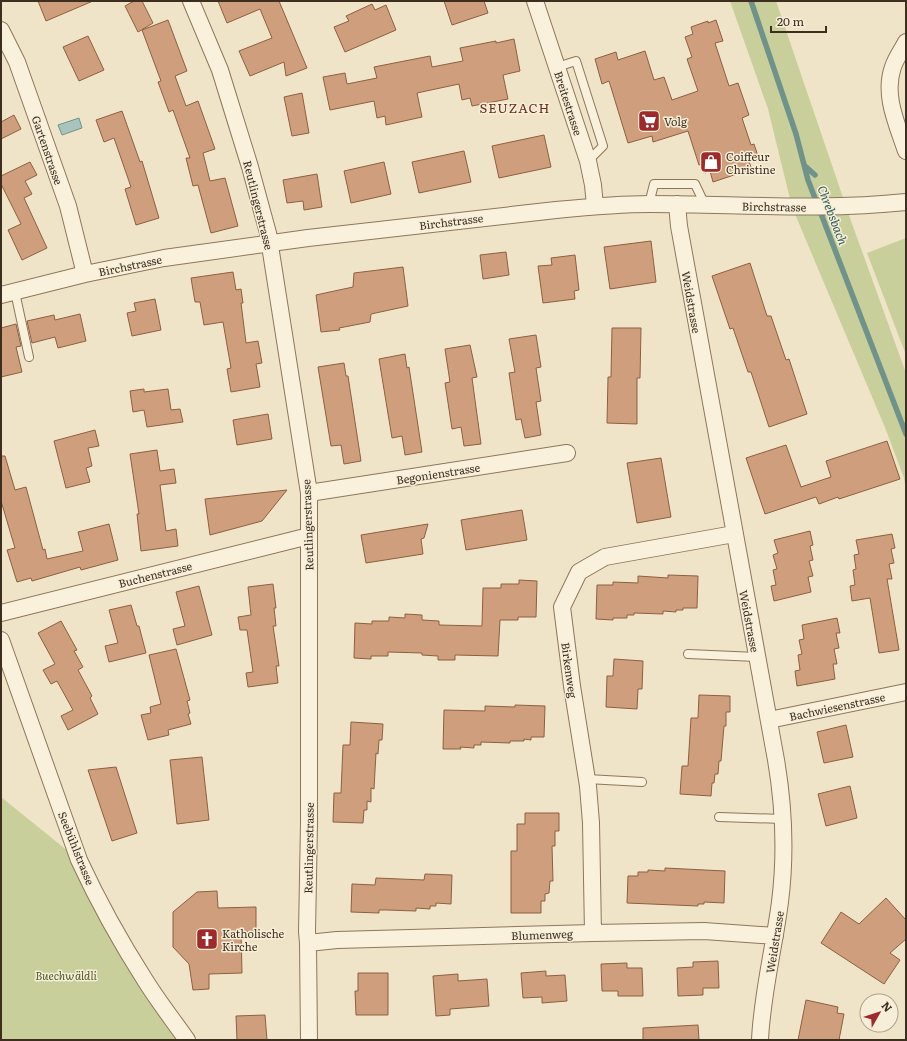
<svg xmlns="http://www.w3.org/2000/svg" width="907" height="1041" viewBox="0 0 907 1041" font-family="Literata,serif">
<rect width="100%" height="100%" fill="#f0e4c8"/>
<!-- green -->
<path fill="#c9cf9b" d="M730,1H776L850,218L906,373V491L904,478L886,430L792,207L768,109Z
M906,238V355L867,253Z
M1,797L79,860L187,1040H1Z"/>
<!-- water -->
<path fill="#a9c4bc" stroke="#6f938a" d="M79,118L82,128L62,135L58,125Z"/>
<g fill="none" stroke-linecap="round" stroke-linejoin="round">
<!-- stream -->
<path stroke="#6f938a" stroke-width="5.5" d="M751,1L796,134L808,180L906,434
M805,166L815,175"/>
</g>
<!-- building -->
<path fill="#cf9f7d" stroke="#8d5f41" d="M38,1H93L46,21Z
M134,1H142L153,23L138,32L125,6Z
M218,1H279L307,68L286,76L284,62L250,76L239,51L272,38L260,9L227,23Z
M444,1H484L488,13L452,25Z
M372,4L375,10L386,5L396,30L345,52L334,27L349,21L346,16Z
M168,20L187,71L175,76L186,106L198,101L215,149L203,153L210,181L225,178L238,226L211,233L198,185L193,186L186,158H190L173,110L169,112L158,82L161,81L142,30Z
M716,20L723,41L715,43L729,86L738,83L749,115L742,118L751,145L754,144L759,159L749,162L752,169L713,182L710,171L705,173L702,164L699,165L688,131L653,142L652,136L628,143L609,81L602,84L595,59L616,52L618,60L645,51L654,80L664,77L672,100L698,91L687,59L692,57L685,37L693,34L691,27L708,21V23Z
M88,36L104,70L79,81L63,47Z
M514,39L520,71L503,75L508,99L472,106L470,98L462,100L459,84L417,93L422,117L386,125L385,116L377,118L374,101L330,110L323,77L345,73L347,84L377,78L374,67L430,56L432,67L463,61L460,48L496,41V43Z
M302,93L309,133L292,136L284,97Z
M122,111L140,162L142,161L159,218L136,225L125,189L131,187L114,138L104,142L96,120Z
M14,115L21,129L1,139V122Z
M544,135L551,167L499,178L492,146Z
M464,151L471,182L419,193L412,162Z
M30,162L37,175L25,181L32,194L24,198L47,248L22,260L8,230L21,224L1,184V176Z
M384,162L391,194L351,203L344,171Z
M317,174L322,207L304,210L303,201L287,203L283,180Z
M651,241L656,282L610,289L604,247Z
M506,252L509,275L483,279L480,255Z
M575,255L579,290L574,291L575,299L543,303L538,266L552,265L551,258Z
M750,263L767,316H771L786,360L789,359L807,414L769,427L751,372H748L733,328L730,329L712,276Z
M403,267L408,306L371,314L370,322L339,328L340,330L321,332L316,295L353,287L354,273Z
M233,272L236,290L241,289L243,303H241L246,343L258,341L262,363L256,364L260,387L231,392L227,369L231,368L223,322L204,325L200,302H195L191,278Z
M155,299L161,330L132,336L127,313L136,311L134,303Z
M80,314L86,341L58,348L55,337L32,343L27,321L54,315L55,320Z
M16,324L21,346L16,347L22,372L1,377V328Z
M612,328H641L640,378H637V424L607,423L608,377H611Z
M536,335L541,367L536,368L541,401L536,402L541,435L525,438L521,419L516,420L509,373L515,372L509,339Z
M470,345L477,377L472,378L481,444L464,446L461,427L452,429L445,383L450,382L445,349Z
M405,354L407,368L409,367L422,452L405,455L402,436L392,438L379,359Z
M344,363L346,376H348L361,461L344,464L341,445L331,446L318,367Z
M144,389V392L168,389L171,410L180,409L183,422L147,427L144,410L133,412L130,391Z
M268,414L272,439L237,445L233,420Z
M95,430L99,446L88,448L92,466L86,468L90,482L66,488L54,441Z
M887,441L900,479L839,499L838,497L819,504L816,497L765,514L746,458L786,445L801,487L831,477L826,461Z
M157,450L160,471L174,469L176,483L160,485L166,531L176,529L178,546L141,551L137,514H139L130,454Z
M1,456H5L15,490L26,487L43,550L45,549L47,559L83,551L78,532L109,524L118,560L81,570L80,567L32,581L31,578L17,582L7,550L15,548L1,501Z
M661,458L671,517L637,523L627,463Z
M287,490L262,521L210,535L205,499Z
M522,510L527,540L466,550L461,520Z
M428,524L424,538L421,539L423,554L366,563L361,535Z
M810,531L813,545L810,546L813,560L809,561L813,576L808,577L811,592L774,601L771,586L776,585L773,570L777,569L773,555L778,553L774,540Z
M892,534L895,548L891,549L894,563L889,564L892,579H887L899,650L879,653L870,598L852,601L850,586L855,585L853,570L856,569L854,555L859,554L856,540Z
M668,575L698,576L697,608H683V610H676V612L663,611V614L634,613V615H627V618H613V620L596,619L597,585H613V582L638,583V576L668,578Z
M519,580L537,581L536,617H518V620H500L498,656L455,655V660H438V656L422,655V653L388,652V656H371V659L354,658L355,623L372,624V621H389V617L405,618V614L422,615V620L439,621V625L482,626L483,588H501V584H519Z
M273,584L276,608H274L276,626H273L279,666H276L278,683L248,687L246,673L253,672L247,630H240L238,617L251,615L248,587Z
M199,586L212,635L177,645L173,629L185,626L176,592Z
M131,605L137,626H139L146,653L109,662L105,646L118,643L109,610Z
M837,618L840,633H836L839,648L834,649L837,664H833L835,679L797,686L795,671L800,670L798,655L802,654L799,640L804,639L802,625Z
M61,621L77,650L74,651L83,667L78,670L92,696L90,698L98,714L68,730L61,716L73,710L57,681L51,684L43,670L55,664L38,633Z
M176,649L190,700L187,701L190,713L188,714L191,724L168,730L169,735L148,740L141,715L151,713L150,707L161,704L149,655Z
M614,659L643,661L642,689H638L637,709L606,707L607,676H613Z
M699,695L730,696V712H726V726H724L721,761H719L718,774H715L714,783H712L711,796L680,794L682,766H688L691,718H698Z
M515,705L545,706L544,737H531V740L524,739V741H510V743L481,742V745H474V748L460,747L461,749H443L444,710L485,711V706L515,707Z
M351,722L383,724L382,740H379L378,754L376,753L374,789L371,788V802L367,801V810H364L363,823L333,822L334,793H341L343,745H350Z
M846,725L853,757L824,763L817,732Z
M202,757L209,820L177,824L170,760Z
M116,767L137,833L112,841L88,770Z
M850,786L857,818L826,826L818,794Z
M525,813H559V831H555V846H552L553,881H550L549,893L545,894V901H541V913H511V851H517V824H525Z
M665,868L725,871L724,903L704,902V904H698V906L627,903L628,876H638V872H648V870L665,871Z
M425,874L452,875L451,904L436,903V906H430V909L416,908V911L387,910H379V913L351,912L352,884L375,885L376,878L424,880Z
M217,891L218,908L256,907V931L241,932L242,973L209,974V989L193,990L189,964L173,947V912L197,892Z
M886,898L906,920V939L890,953L900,960L884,984L821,943L841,912L859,924Z
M718,961L719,988H703V995L678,996L677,968L693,967V962Z
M627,963V968H642L643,996H618V991H602L601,964Z
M546,971V976L565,975L567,1001L542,1003V997L523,998L521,973Z
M358,973H388V1015H356L355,991H358Z
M458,974V981L487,979L489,1006L450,1009V1015L436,1016L433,976Z
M806,1000L838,1007L837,1013L844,1014L839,1040H798Z
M265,1015L267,1040H237L236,1016Z
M698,1025L699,1040H643V1028Z"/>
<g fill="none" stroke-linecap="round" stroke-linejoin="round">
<!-- lane casing -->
<g stroke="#8d765c" stroke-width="10">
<path id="lane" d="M557,67L576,61L603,146L588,161
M649,204L654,184H695L705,205
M15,292L29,357
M688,654L757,657
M587,779L642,782
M719,817L783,819"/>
</g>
<!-- street casing -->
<g stroke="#8d765c" stroke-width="18">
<path id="street" d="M191,1L220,70L250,167L268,233L309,493V823L307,932L308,943L309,1040
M535,1L588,161L593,185L595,206
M1,30L17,62L68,206L85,274
M906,42C902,50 896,58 893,67C883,95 897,124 906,151
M677,204L679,226L776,760C784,807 786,854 780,902C774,948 762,994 760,1040
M1,295L85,274L164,258L308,238L556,210C587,207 618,204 650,204C736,204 821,211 906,202
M309,493L567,453
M1,613L309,536
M1,640L79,860C98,901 120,941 145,980C158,1001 173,1020 187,1040
M769,720L906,692
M593,933L591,823L588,786L572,686L562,607L579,572L605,557L734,534
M308,943L337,940L593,933L704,931L775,936"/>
</g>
<!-- lane -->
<use href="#lane" stroke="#faf1dc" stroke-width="8"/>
<!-- street -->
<use href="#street" stroke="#faf1dc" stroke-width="16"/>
</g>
<!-- icons -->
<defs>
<g id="supermarket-square" transform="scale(1.15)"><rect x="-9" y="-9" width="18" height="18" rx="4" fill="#9e2a2b" stroke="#f7eed8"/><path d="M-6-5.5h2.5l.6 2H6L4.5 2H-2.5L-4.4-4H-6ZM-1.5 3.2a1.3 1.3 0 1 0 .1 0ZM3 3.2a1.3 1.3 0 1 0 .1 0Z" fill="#fff"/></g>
<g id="shop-square" transform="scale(1.15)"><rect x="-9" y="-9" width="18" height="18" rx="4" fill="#9e2a2b" stroke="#f7eed8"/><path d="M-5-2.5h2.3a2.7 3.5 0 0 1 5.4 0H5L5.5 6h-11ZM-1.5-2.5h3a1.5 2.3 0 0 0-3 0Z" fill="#fff"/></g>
<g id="church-square" transform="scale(1.15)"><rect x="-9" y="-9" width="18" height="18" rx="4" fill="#9e2a2b" stroke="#f7eed8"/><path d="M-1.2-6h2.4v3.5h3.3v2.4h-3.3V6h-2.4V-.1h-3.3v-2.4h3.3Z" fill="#fff"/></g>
</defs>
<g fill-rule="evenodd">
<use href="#supermarket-square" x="649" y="121"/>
<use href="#shop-square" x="711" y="162"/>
<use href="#church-square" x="207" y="939"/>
</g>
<g text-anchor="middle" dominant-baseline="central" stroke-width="3" stroke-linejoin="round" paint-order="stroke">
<!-- street labels -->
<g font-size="11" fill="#3d2e20" stroke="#f7eed8">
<text transform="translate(569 103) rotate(72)">Breitestrasse</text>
<text transform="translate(48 150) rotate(71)">Gartenstrasse</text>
<text transform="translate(259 205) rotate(76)">Reutlingerstrasse</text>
<text transform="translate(774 206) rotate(1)">Birchstrasse</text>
<text transform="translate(451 221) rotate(-7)">Birchstrasse</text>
<text transform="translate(130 265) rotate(-12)">Birchstrasse</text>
<text transform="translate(692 302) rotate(80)">Weidstrasse</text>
<text transform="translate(438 473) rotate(-9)">Begonienstrasse</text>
<text transform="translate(307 525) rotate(-92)">Reutlingerstrasse</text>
<text transform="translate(155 574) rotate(-14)">Buchenstrasse</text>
<text transform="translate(750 621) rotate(79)">Weidstrasse</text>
<text transform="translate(570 670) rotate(82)">Birkenweg</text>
<text transform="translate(837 706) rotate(-12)">Bachwiesenstrasse</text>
<text transform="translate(77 848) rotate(68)">Seebühlstrasse</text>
<text transform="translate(308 848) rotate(-89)">Reutlingerstrasse</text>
<text transform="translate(542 934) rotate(-2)">Blumenweg</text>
<text transform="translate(774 942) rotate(-81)">Weidstrasse</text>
</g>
<!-- poi labels -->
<g font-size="11" fill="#3d2e20" stroke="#f7eed8" text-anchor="start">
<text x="664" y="121">Volg</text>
<text x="726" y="156">Coiffeur<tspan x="726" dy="13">Christine</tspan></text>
<text x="222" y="933">Katholische<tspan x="222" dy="13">Kirche</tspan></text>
</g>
<!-- park labels -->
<g font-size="11" font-style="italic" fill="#4d5a26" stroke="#f7eed8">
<text x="66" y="975">Buechwäldli</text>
</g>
<!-- water labels -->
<g font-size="12" font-style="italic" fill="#2f5d5a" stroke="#f7eed8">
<text transform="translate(833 215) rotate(69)">Chrebsbach</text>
</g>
<!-- quarter labels -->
<g font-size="13" letter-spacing="1" fill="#6b2e1e" stroke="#f7eed8">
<text x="515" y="107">SEUZACH</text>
</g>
</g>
<!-- border -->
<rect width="907" height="1041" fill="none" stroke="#3d2e20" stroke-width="4"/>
<!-- north arrow -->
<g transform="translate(879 1013) rotate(51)"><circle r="19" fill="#f7eed8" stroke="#ada18e"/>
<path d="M0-3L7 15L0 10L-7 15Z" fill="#9e2a2b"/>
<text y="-6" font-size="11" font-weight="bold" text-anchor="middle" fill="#3d2e20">N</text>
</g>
<!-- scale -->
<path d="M771 26v6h55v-6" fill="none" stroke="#3d2e20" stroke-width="2"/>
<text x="777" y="26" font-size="12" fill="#3d2e20" stroke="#f7eed8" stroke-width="3" paint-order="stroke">20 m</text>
</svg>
